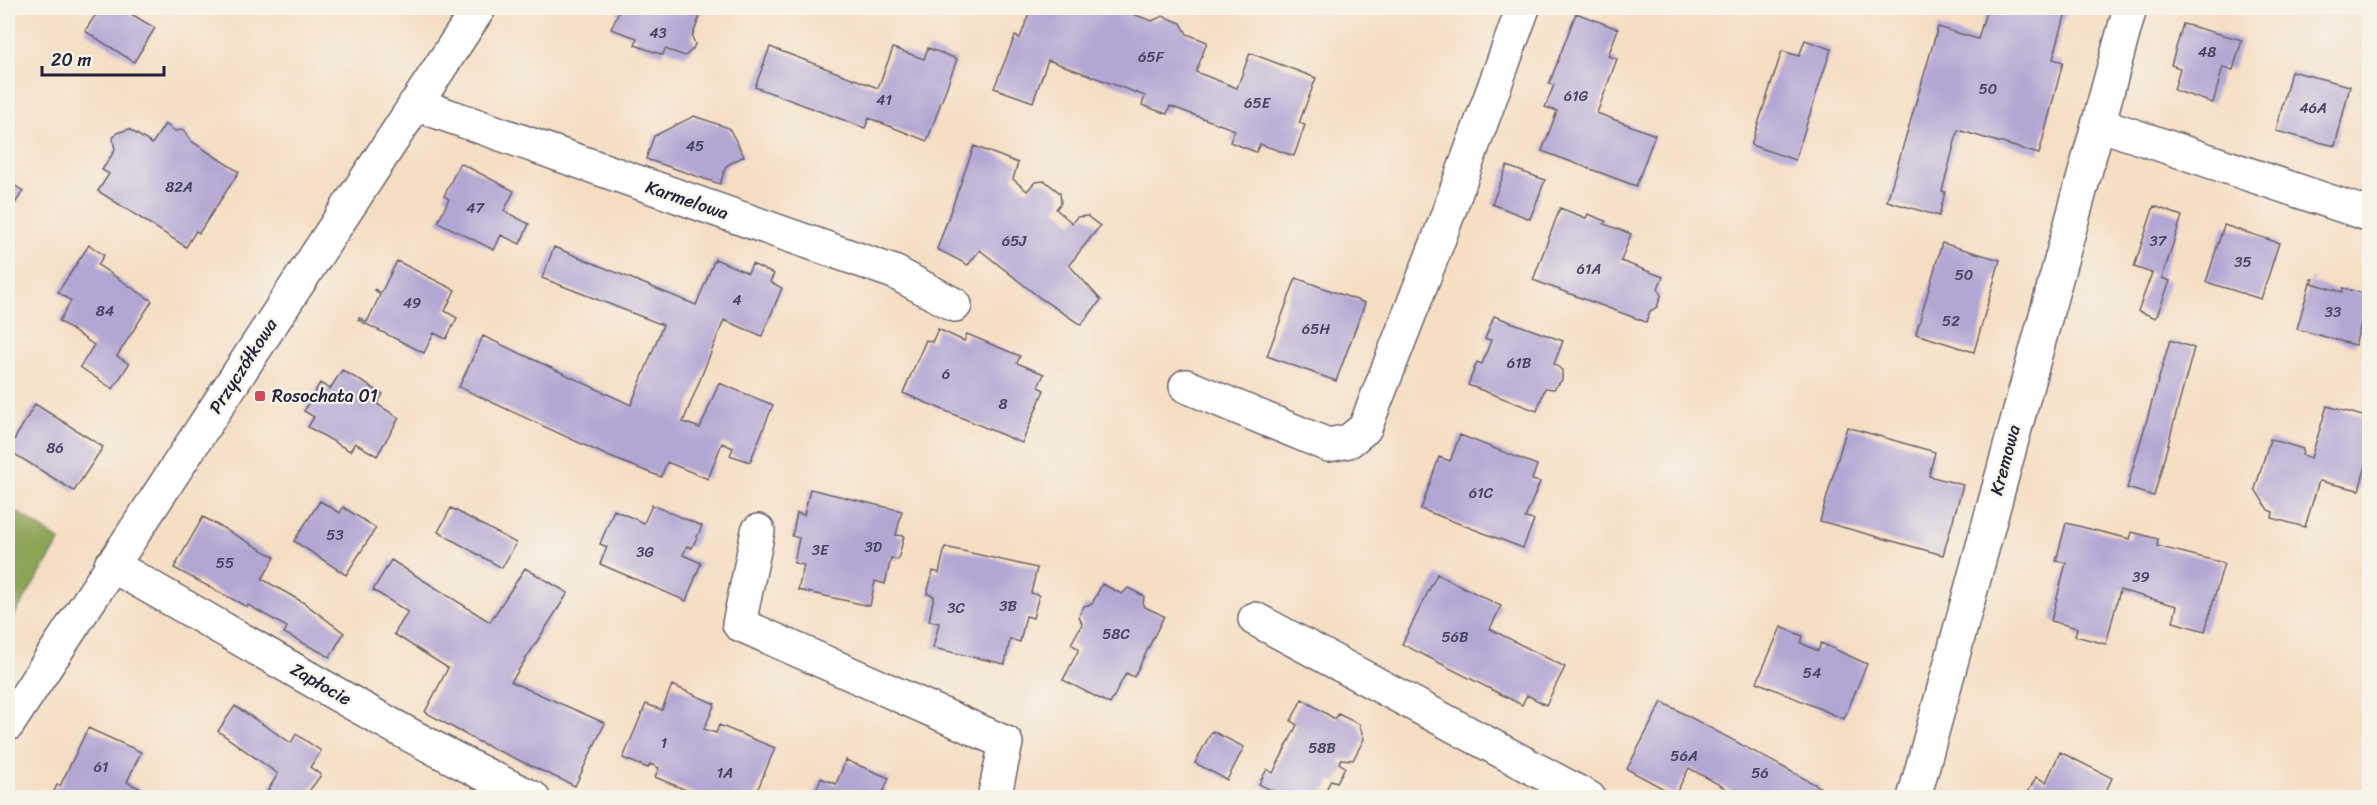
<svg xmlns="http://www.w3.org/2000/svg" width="2377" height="805" viewBox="0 0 2377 805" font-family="Sriracha,sans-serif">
<rect width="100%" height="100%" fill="#f7f3e8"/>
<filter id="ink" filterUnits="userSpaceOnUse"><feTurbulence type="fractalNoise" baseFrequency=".0167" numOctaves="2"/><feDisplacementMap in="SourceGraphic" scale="12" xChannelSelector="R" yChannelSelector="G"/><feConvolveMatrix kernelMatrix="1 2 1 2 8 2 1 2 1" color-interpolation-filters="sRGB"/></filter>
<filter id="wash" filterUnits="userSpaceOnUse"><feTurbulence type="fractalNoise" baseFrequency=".008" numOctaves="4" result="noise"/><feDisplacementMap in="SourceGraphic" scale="24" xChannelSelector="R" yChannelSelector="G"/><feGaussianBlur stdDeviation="1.35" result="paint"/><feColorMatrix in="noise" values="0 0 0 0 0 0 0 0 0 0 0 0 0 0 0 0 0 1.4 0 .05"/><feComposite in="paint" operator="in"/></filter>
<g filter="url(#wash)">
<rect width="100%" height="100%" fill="#f5dec4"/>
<!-- forest -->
<path fill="#8ca456" stroke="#576348" stroke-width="1.5" d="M8,506L60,541L8,625V599L14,588L12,554L8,550Z"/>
<g id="blocks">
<!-- building -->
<path fill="#b2a6d3" d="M100,8H109L120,14L123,9L155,28L134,62L85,31Z
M611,8H703L692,37L695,44L693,49L685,56L665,49L663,55L635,45L637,38L611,29L619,11Z
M1031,8H1116L1152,21L1163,16L1181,23L1187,34L1207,42L1196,72L1237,88L1250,53L1316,78L1299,123L1305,125L1294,156L1260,144L1256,152L1230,142L1235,130L1170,106L1167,114L1142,105L1145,96L1048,60L1033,102L994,88L1015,36L1020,38Z
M1987,8L2067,9L2053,59L2063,62L2039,154L1958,130L1942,191L1945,192L1939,216L1887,201L1938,27L1978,39Z
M1576,13L1618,29L1608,56L1617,59L1597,113L1655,135L1636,186L1542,151L1557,111L1545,107L1554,85L1549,84Z
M2183,24L2242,40L2233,70L2223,67L2213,103L2174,90L2180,68L2171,65Z
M1805,40L1831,49L1795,160L1751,145L1782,51L1799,56Z
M770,47L878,88L893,48L924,59L928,48L957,59L927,141L869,118L865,128L755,87Z
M2291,71L2350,86L2335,146L2276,131Z
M694,116L729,128L744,156L726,166L720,184L646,159L654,136Z
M165,124L175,131L184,130L191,141L239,172L199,233L196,231L186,247L98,191L109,174L102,170L115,150L113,138L117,133L129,129L152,144Z
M974,146L1018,163L1013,179L1027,191L1035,182L1045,181L1060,193L1061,203L1056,209L1072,223L1077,217L1087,216L1100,226L1069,265L1101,300L1081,325L1040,298L980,250L968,265L937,249Z
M460,163L514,191L504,211L529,224L520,244L501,235L494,250L438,222L449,199L444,196Z
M1507,166L1545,180L1530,219L1492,204Z
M8,181L23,191L8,215Z
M2154,206L2182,216L2162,278L2170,281L2156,318L2138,311L2152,273L2134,267Z
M1560,208L1586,218L1588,214L1606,221L1604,224L1631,234L1621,261L1663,277L1658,288L1661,296L1657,307L1650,311L1646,322L1533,280Z
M2224,225L2279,243L2261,299L2206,282Z
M1942,243L2000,260L1974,352L1916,334Z
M89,245L104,255L98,265L152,301L117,356L129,364L113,389L80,367L94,345L59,321L71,301L58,292Z
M554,247L696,305L715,259L748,273L752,264L774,274L770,282L782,288L762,336L724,320L683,422L700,428L719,383L773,405L750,462L730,455L733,448L722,443L708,479L667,462L661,477L610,457L459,387L483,336L631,405L663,325L542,278Z
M397,261L455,290L445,311L457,318L446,339L434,333L424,353L358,320L359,318L367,322L380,295L374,289L381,293Z
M1296,278L1365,303L1336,381L1267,356Z
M2311,279H2314L2312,283L2342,292L2343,288L2369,295L2355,345L2297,329Z
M1494,316L1563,341L1554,364L1562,370V380L1554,389L1545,388L1537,411L1468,385L1477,362L1482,364L1491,340L1485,339Z
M938,329L964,341L967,334L993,345L1020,356L1017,363L1044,374L1038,387L1044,390L1022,443L903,393L926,340L932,342Z
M2170,340L2194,348L2154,496L2127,488Z
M342,370L383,394L377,404L399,418L377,456L355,443L350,451L308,427L314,417L304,411L320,383L330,389Z
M35,404L103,447L74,491L8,450Z
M2327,406L2370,418V452L2359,490L2319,481L2305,527L2272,518L2273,512L2268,510L2255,489L2270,439L2303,449L2302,455L2311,458Z
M1847,427L1935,452L1929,476L1963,485L1943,555L1820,521Z
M1460,435L1537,465L1532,480L1540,482L1525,518L1534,520L1523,548L1421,509L1439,457L1450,461Z
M810,489L902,511L896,535L904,536L898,560L891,558L885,584L875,581L870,606L798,590L804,565L794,563L799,538L792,536L797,513L804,515Z
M320,501L340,513L343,507L376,528L346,575L294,541Z
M652,505L702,526L692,548L687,546L683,555L701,563L686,601L600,564L607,547L600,544L614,510L644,523Z
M451,508L516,543L502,568L438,532Z
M203,517L275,557L262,579L304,603L344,633L330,657L284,633L287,627L248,605L247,607L174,568Z
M2066,523L2130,539L2132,532L2158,539L2157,546L2224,563L2205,631L2173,622L2177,606L2120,590L2106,644L2075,636L2077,628L2051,621L2066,563L2056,561Z
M945,547L1037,568L1031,593L1039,595L1033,618L1026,616L1020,642L1010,639L1005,664L933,648L939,623L929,621L934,596L927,594L933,571L939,573Z
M391,560L490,622L525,568L568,593L511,682L605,723L575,786L477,741L425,712L448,668L394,634L408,612L373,590Z
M1437,574L1501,606L1490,629L1565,667L1546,705L1527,695L1522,705L1402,644Z
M1102,584L1122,594L1128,588L1144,596L1143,606L1164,616L1134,677L1126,673L1110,704L1063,680L1079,649L1071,644L1082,624L1079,616L1084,606L1092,604Z
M1781,627L1803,636L1801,643L1818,651L1821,643L1867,664L1844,719L1757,682Z
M672,685L715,704L704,729L716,733L719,725L775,748L754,798H727L719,793L717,798H705L655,777L659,768L650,764L648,768L623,758L646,704L662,710Z
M1302,699L1335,719L1338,714L1359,724L1364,739L1353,760L1341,759L1339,763L1345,767L1337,782L1331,780L1322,798H1286L1259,784L1267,769L1273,773L1297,725L1291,721Z
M1662,702L1820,787L1814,798H1743L1689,768L1675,795L1627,769Z
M235,706L291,743L296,734L321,751L310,767L321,775L307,794L312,798H263L278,774L218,731Z
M88,728L141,752L127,782L158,798H51L57,785L60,786Z
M1212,731L1244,747L1227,780L1195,763Z
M2060,752L2112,778L2103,798H2025L2036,777L2046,782Z
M846,760L889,778L881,798H813L821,778L836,784Z"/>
</g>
</g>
<g filter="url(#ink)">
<use href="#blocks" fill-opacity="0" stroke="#6c646b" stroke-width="1.5"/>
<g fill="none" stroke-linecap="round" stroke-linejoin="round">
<!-- minor casing -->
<g stroke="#6c646b" stroke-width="36">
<path id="minor" d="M415,104L894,272L955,305
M2099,124L2370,215
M1186,386L1328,445L1349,441L1365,428L1438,241L1523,8
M758,531L739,624L1006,743L994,798
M111,565C251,643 388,729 533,798
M1255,619L1589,798
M8,724L479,8
M1914,798L2130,8"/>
</g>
<!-- minor -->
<use href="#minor" stroke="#fff" stroke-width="33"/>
</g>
</g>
<!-- markers -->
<rect fill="#d1495b" stroke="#f7f3e8" stroke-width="2" x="254" y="390" width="12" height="12" rx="3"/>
<g text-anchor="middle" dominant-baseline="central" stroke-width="4.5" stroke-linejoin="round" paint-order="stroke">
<!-- number labels -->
<g font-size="15" fill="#464361">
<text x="658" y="33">43</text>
<text x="2207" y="52">48</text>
<text x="1151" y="57">65F</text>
<text x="1988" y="89">50</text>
<text x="1576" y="96">61G</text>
<text x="884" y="100">41</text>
<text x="1257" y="103">65E</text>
<text x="2313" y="108">46A</text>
<text x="695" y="146">45</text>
<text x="179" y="187">82A</text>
<text x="475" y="208">47</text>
<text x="1014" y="241">65J</text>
<text x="2158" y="241">37</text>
<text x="2243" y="262">35</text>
<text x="1589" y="269">61A</text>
<text x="1964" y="275">50</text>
<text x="737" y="300">4</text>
<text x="412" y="303">49</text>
<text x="105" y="311">84</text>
<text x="2333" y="312">33</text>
<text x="1951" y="321">52</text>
<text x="1316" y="329">65H</text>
<text x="1519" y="363">61B</text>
<text x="946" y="374">6</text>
<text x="1003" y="404">8</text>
<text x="55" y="448">86</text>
<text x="1481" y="493">61C</text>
<text x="335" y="535">53</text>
<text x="873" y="547">3D</text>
<text x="820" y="550">3E</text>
<text x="645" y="552">3G</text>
<text x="225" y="563">55</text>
<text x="2141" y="577">39</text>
<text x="1008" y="606">3B</text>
<text x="956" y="608">3C</text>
<text x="1116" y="634">58C</text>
<text x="1455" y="637">56B</text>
<text x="1812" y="673">54</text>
<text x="664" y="743">1</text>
<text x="1322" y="748">58B</text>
<text x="1684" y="756">56A</text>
<text x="101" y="767">61</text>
<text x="725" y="773">1A</text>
<text x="1760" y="773">56</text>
</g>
<!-- street labels -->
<g font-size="18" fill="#22223b" stroke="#f7f3e8">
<text transform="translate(687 200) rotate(19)">Karmelowa</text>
<text transform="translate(243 366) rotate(-57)">Przyczółkowa</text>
<text transform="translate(2005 460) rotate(-75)">Kremowa</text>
<text transform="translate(321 684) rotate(30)">Zapłocie</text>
</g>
<!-- poi labels -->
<g font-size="18" fill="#22223b" stroke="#f7f3e8" text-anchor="start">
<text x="272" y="396">Rosochata 01</text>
</g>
</g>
<!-- margin -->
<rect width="2377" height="805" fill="none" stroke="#f7f3e8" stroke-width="30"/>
<!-- scale -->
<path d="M42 66v9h122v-9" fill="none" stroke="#22223b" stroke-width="3"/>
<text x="51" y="66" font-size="18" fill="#22223b" stroke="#f7f3e8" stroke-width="4.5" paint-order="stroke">20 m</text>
</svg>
